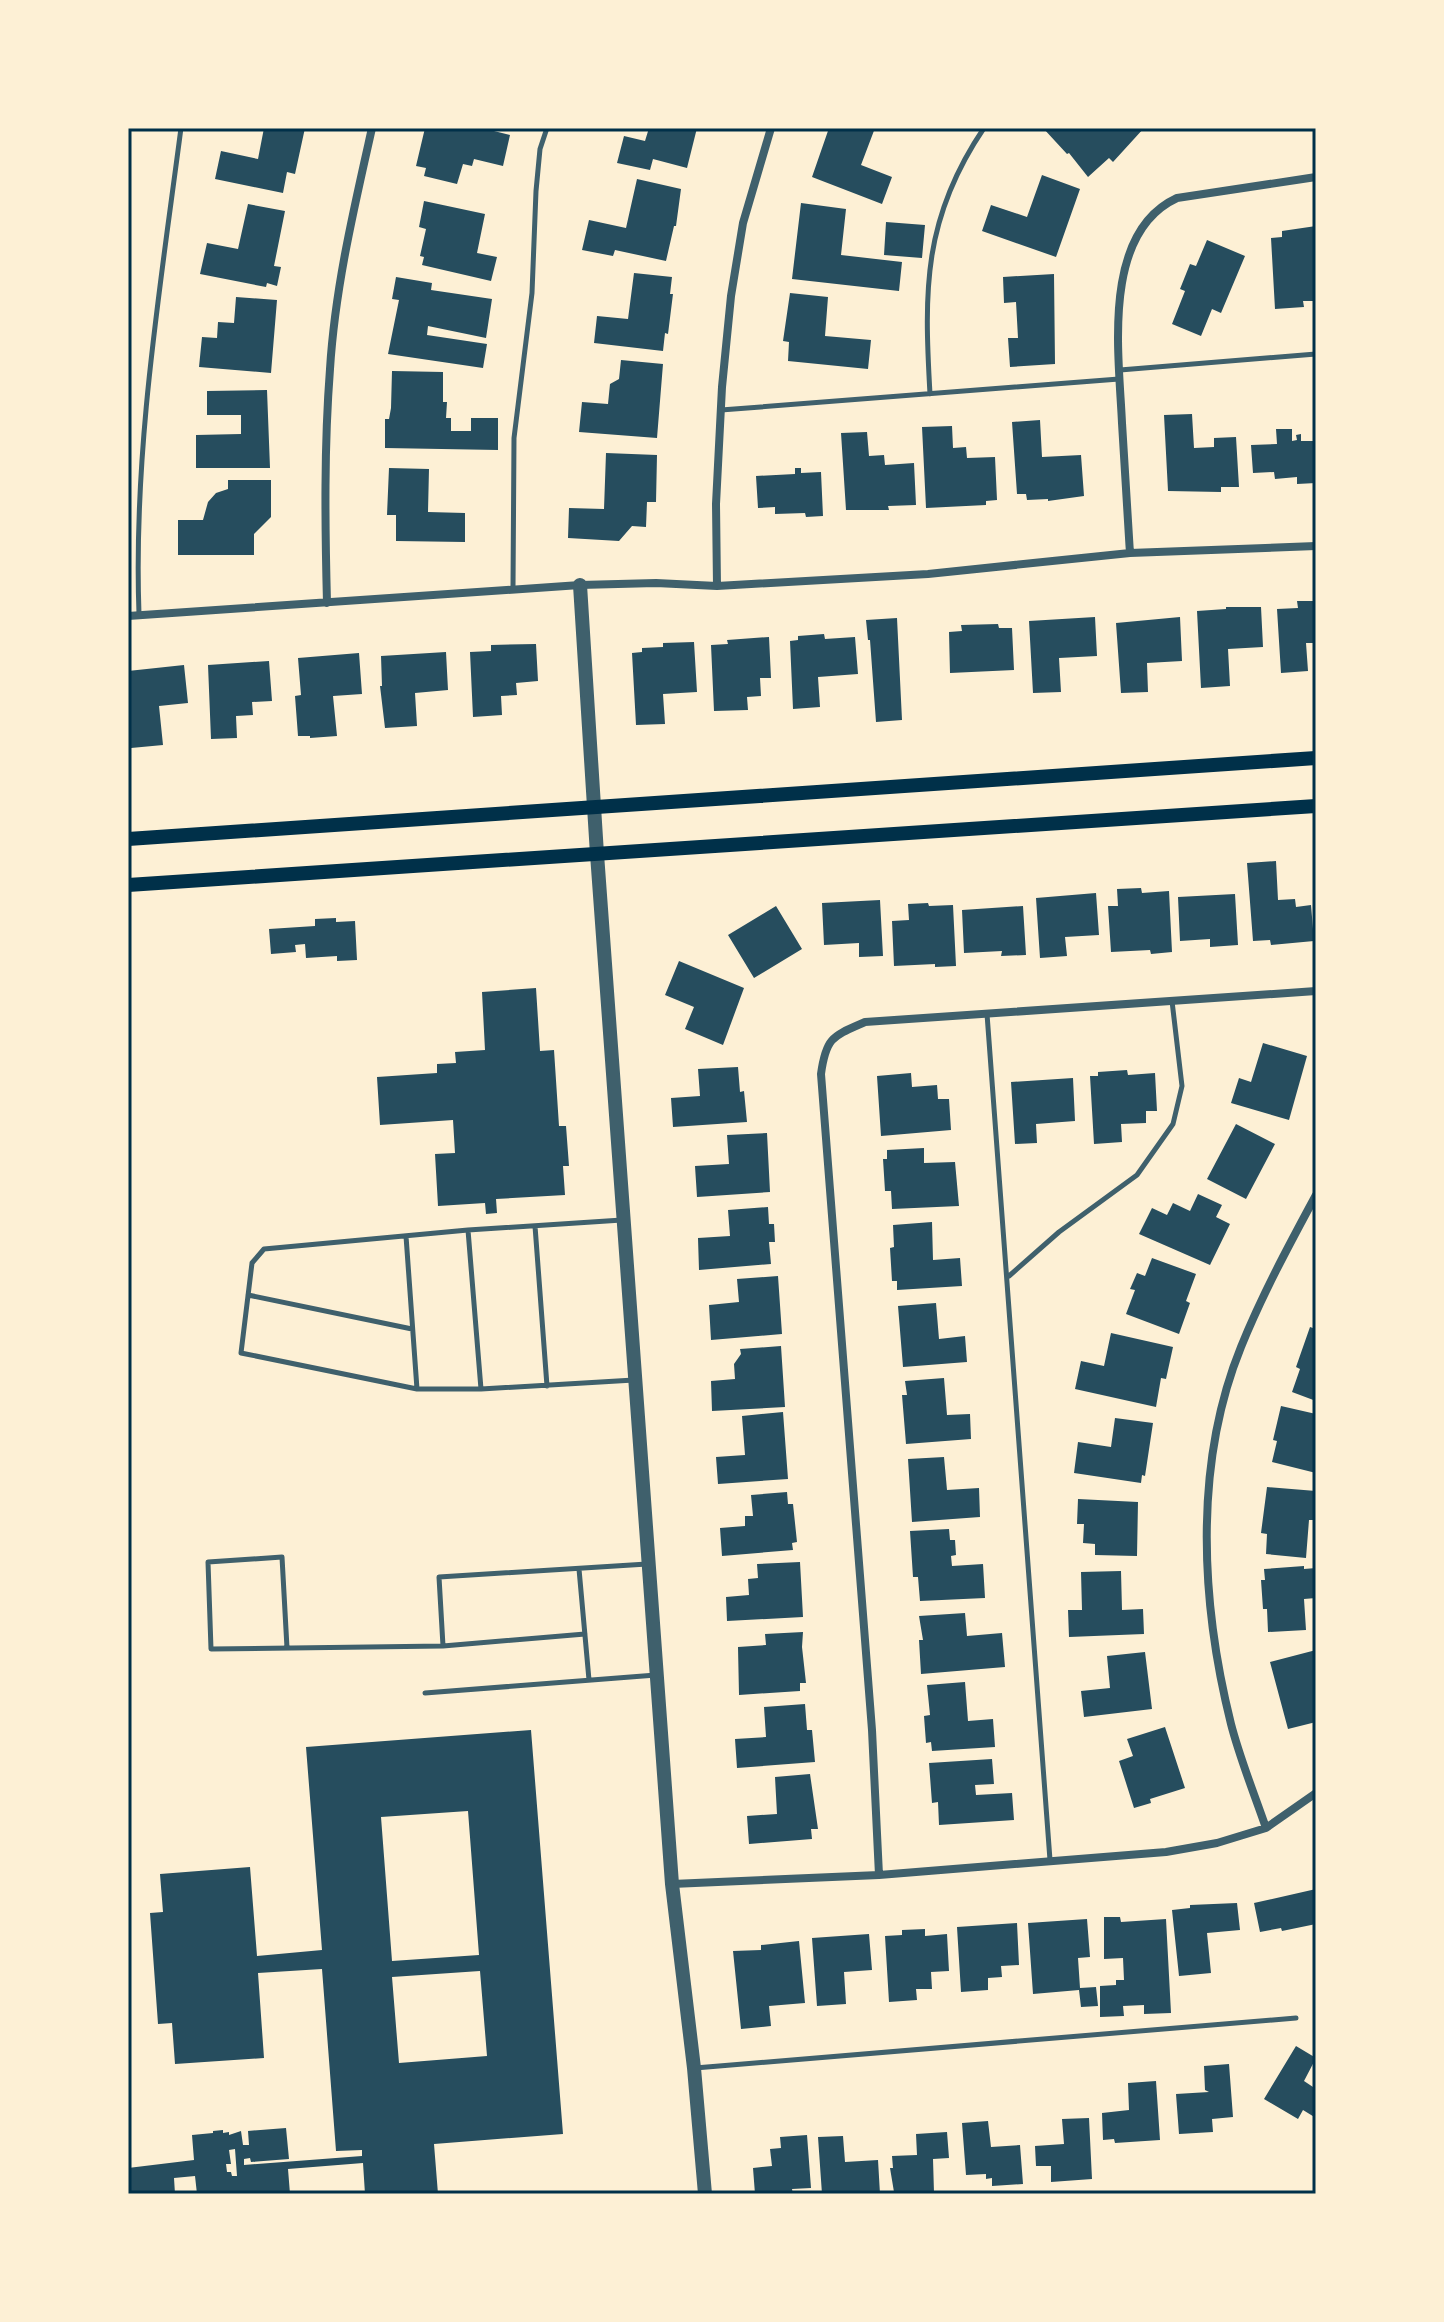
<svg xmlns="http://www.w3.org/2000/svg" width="1444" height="2322" viewBox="0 0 1444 2322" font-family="'Alegreya Sans',sans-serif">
<rect width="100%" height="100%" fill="#fdf0d5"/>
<!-- building -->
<path fill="#264d5e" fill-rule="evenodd" d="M264,128H305L295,174L287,172L283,193L215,179L221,151L258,159Z
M425,128H482L510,135L503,166L474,159L472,166L463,164L457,184L424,176L426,168L416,166Z
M649,128H697L687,168L653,159L650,170L617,163L624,136L645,141Z
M829,128H875L861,165L892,177L882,204L812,177Z
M1043,128L1085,129L1144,128L1113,162L1109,158L1088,177L1069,153L1067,154Z
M1042,175L1080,189L1056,257L982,231L991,205L1027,217Z
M637,179L681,189L676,226H674L666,261L615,250L613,256L582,250L589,220L626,228Z
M424,201L485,214L477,253L497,257L491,281L422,265L424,257L420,256L426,229L419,227Z
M801,203L846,209L841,255L902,262L899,291L792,279Z
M248,204L285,211L274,266L281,267L277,286L267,283L266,287L200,274L207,243L238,249Z
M886,222L925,225L922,258L884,255Z
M1316,226V301H1303L1304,307L1275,309L1271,238L1282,237V231Z
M1207,240L1245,256L1221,313L1212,309L1201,336L1172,324L1185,291L1180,289L1190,264L1196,266Z
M634,273L672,277L670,294H673L668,334L665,333L663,351L594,343L597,316L628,319Z
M1054,274L1055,364L1010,367L1008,338H1018L1016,302L1004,303L1003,277Z
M396,277L432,283L431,290L492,299L486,338L428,326L427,335L487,344L483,368L388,354L399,300L392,299Z
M790,293L828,297L825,336L871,340L868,369L788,361L789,342L783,341Z
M236,297L277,300L271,373L199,367L202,337L217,338L218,322L234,323Z
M621,360L663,364L657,438L579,432L582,402L608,404L610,384L619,379Z
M392,371L443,372V402H447L446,418H451V431H471V418H498V450L385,448V419H389L391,408Z
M267,390L270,468H196V435L241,434V415H207V391Z
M1192,414L1194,448L1214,447V438L1236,437L1239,487H1221V492L1168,491L1164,415Z
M1040,420L1042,457L1081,455L1084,496L1048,501V499L1027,500L1026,494H1017L1012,422Z
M952,426L953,448L966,447L967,458L995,457L997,500L986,501V505L926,508L922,427Z
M1276,429H1292V441L1297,440L1296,435L1301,434V441H1316V483L1297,484V477L1275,479L1274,472L1253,473L1251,445L1277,444Z
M867,432L869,456L884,455L885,465L914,463L916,505L888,506L889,510H846L841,433Z
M606,453L657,455L656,502H647L646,527L632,526L619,541L568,538L569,508L604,509Z
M389,468L429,469L428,512L465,513V542L396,541V515H387Z
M795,468H801V473L821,472L823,516L806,517L805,513L775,514V507L758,508L756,476L795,474Z
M228,480H271V517L254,534V555H178V520H203L208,502L216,493L228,489Z
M1297,601H1316V643H1306L1308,671L1281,673L1277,609L1298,608Z
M1226,607H1261L1263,647L1228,649L1230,686L1201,688L1197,611L1226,609Z
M1095,617L1097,656L1059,658L1061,692L1033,693L1029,621Z
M1180,617L1182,661L1147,663L1148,692L1121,693L1116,623Z
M897,618L902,720L876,722L870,640H868L866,620Z
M998,624L999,628H1012L1014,670L950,673L949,632L962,631L961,625Z
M824,634L825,639L855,637L858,674L818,677L820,707L793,709L790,641L798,640V636Z
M769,637L771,678H760L761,696L747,697L748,710L714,711L711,645L728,644L727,640Z
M694,642L697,692L663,694L665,724L636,725L632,653L642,652V648L663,647V643Z
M536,644L538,681L516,683L517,695L501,696L502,715L473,717L470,652L491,651V645Z
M446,652L448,690L415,693L417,726L385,728L380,686H382L381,656Z
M359,653L362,694L333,696L337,736L310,738V736H298L295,696L301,695L298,658Z
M269,661L272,701L252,702L253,715L236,716L237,738L211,739L208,665Z
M184,665L188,703L159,706L163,745L131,748L128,671Z
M1276,861L1278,900L1295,899L1296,907L1311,905L1314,941L1271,945L1270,940L1253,941L1247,863Z
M1141,888L1142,893L1169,891L1172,952L1151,954L1150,950L1111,952L1108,906H1118L1117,889Z
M1096,893L1099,935L1065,937L1067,956L1040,958L1036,898Z
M1235,894L1238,945L1210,947V939L1180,941L1178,897Z
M880,900L883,956L859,957V943L824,945L822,903Z
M928,903L929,906L953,905L956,966L935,967V964L894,966L892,921L909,920L908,904Z
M776,906L802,949L754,978L728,935Z
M1023,906L1026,955L1001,956L1002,951L964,953L962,910Z
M336,918V922L355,921L357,960L337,961V956L306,958L305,944L295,945L296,952L271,954L269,929L315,926V919Z
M679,961L744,988L723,1045L685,1029L694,1007L665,995Z
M536,988L540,1051L554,1050L559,1126H566L569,1166H563L565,1195L496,1199L497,1213L486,1214L485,1203L438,1206L435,1154L455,1153L453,1120L380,1125L377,1077L437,1073V1064L456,1063L455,1052L485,1050L482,992Z
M1263,1043L1307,1056L1289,1120L1231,1103L1239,1078L1251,1082Z
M738,1067L740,1092L744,1091L747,1122L673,1127L671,1098L700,1096L698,1069Z
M1127,1070L1128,1075L1155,1073L1157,1111H1146V1123L1121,1124L1122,1142L1094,1144L1090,1076H1098V1072Z
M911,1073L912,1087L937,1085L938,1099H949L951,1130L881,1136L877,1076Z
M1073,1078L1075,1121L1036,1124L1037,1143L1015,1144L1011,1082Z
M1236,1124L1275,1144L1246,1199L1207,1179Z
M767,1133L770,1192L697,1197L695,1166L729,1164L727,1135Z
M924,1148V1163L955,1162L959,1206L892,1209L891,1191H885L883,1159H887V1150Z
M1198,1194L1222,1205L1216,1217L1230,1224L1210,1265L1139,1234L1152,1208L1167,1215L1173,1203L1190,1211Z
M768,1207L769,1224H774L775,1242H769L771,1264L699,1270L698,1238L730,1236L728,1210Z
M932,1222L933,1260L960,1258L962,1286L897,1290V1281H892L890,1248L894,1247L893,1225Z
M1152,1258L1196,1274L1186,1301L1190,1303L1179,1334L1126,1314L1135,1290L1130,1289L1137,1273L1145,1276Z
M778,1276L782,1334L711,1340L709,1305L739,1302L737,1279Z
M936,1303L939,1339L965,1336L967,1362L903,1367L898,1306Z
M1310,1327L1316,1329V1401L1292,1392L1300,1369L1296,1367Z
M1111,1333L1173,1347L1166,1379L1161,1378L1156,1407L1075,1389L1081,1361L1104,1366Z
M781,1346L785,1407L712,1411L711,1381L735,1379L734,1364L741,1354L740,1349Z
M944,1378L947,1415L970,1414L971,1439L906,1444L902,1395H907L905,1381Z
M1281,1406L1316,1414L1314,1433H1316V1473L1272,1462L1277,1441L1273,1440Z
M783,1412L788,1479L718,1484L716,1457L745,1455L742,1416Z
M1115,1418L1153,1423L1145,1476L1142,1475L1141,1483L1074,1473L1078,1442L1111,1447Z
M944,1457L947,1490L979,1488L980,1517L912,1522L908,1459Z
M1267,1487L1316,1491V1520H1309L1306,1558L1266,1554L1267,1534L1261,1533Z
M787,1492L788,1504H793L797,1542L792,1543L793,1550L722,1556L720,1528L745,1526V1516H753L751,1495Z
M1078,1499L1138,1502L1137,1556L1095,1555V1544L1083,1543L1084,1524H1077Z
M949,1529L950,1540H955L956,1555L951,1556L952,1566L983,1564L985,1598L920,1601L918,1577H913L910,1531Z
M800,1562L803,1617L727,1621L726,1597L749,1595L748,1579L758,1578L757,1564Z
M1304,1566V1569L1316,1568V1598L1304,1599L1306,1630L1268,1632L1267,1609H1263L1261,1580H1265L1264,1569Z
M1121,1571L1122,1610L1143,1609L1144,1634L1069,1637L1068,1610H1082L1081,1572Z
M965,1613L967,1636L1002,1633L1005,1667L921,1674L919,1640H923L919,1616Z
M803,1632L802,1647L806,1683H800V1691L739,1695L738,1647L766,1645L765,1634Z
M1316,1650V1722L1288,1729L1270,1662Z
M1145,1652L1152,1709L1084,1717L1081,1691L1110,1688L1107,1656Z
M965,1682L968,1721L993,1719L995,1747L932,1751L931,1742L926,1743L924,1716L930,1715L927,1685Z
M805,1704L807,1730H812L815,1762L737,1768L735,1739L766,1737L764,1707Z
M1165,1727L1185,1788L1150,1799L1151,1803L1134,1808L1119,1761L1133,1756L1127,1739Z
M531,1730L563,2134L434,2144L438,2194H365L363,2163L288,2169L290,2194H239L238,2191L233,2194H197L195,2176L174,2178L175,2194H129L128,2168L194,2160L192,2135L213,2133V2131L223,2130V2133L229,2132V2135L241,2131L243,2145H249L248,2131L286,2128L289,2159L251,2162L250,2158L244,2159V2165L362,2156V2150L336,2151L322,1969L258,1973L264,2058L175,2064L172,2023L158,2024L150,1913L163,1912L160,1874L250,1867L257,1956L322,1950L306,1747ZM468,1811L479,1955L392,1961L381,1817ZM480,1971L487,2056L399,2063L392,1977ZM235,2149L237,2176H232L231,2172H227L226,2164H231L229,2150Z
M992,1759L994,1784L975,1785L976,1795L1012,1793L1014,1820L939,1825L938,1802L932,1803L929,1763Z
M810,1774L818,1829H811L812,1839L749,1844L747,1816L777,1814L775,1777Z
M1316,1889V1924L1282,1931L1281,1928L1260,1932L1254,1903Z
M1237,1903L1240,1930L1207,1933L1211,1973L1179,1976L1172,1910L1190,1908V1905Z
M1104,1917H1120L1121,1922L1166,1919L1171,2013L1144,2014V2005L1123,2006L1124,2016L1100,2017V1986L1116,1985V1980H1124L1123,1958L1104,1959Z
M1087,1919L1090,1957L1078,1958L1080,1988L1096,1987L1098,2006L1081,2007L1079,1990L1033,1994L1028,1923Z
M1017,1923L1019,1965L1001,1966L1002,1977L988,1978V1990L961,1992L957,1927Z
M925,1929V1936L947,1934L949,1971L931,1972L932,1989H916L917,2000L889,2002L885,1936L902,1935V1930Z
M869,1934L872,1970L844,1972L846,2004L817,2006L812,1938Z
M799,1941L805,2003L769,2006L771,2026L741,2029L733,1951L761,1950V1945Z
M1296,2046L1316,2058L1304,2081L1316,2089V2118L1303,2110L1298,2119L1264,2099Z
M1229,2064L1233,2117L1212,2119L1213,2132L1179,2134L1176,2094L1209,2092L1205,2090L1204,2066Z
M1156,2081L1160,2140L1115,2143L1114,2139L1103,2140L1102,2113L1129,2110L1128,2083Z
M1089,2118L1092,2179L1051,2182V2166H1036L1035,2146L1064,2144L1062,2119Z
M988,2121L991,2147L1020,2145L1023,2184L992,2186V2178L986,2179V2174L966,2175L962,2123Z
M947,2132L949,2158L933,2159L934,2193L897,2194V2191L894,2192L890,2168H893L892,2156L917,2155L916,2134Z
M807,2135L811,2188L792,2189L793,2194H755L753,2168L772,2166L770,2149L781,2148L780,2137Z
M843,2136L845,2162L878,2160L880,2194H822L818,2137Z"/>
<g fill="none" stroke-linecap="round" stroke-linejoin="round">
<!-- service -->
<path stroke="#3f606c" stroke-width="5" d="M1120,370L1316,354
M930,394C924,290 923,218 984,128
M721,410L1119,379
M513,589L514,438L532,293L536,191L540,149L547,128
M139,614C133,452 160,289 181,128
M987,1014L1050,1860
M622,1220L468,1230L264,1249L252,1263L241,1353L417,1389H481L634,1380
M535,1226L547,1386
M468,1230L481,1389
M406,1236L417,1389
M1009,1276L1059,1232L1137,1175L1173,1124L1182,1086L1172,1001
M248,1295L412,1329
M579,1569L589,1680
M585,1634L443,1646L439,1577L647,1564
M287,1648L282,1557L208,1562L211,1649L443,1646
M425,1693L656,1675
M695,2068L1296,2018"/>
<!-- minor -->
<path stroke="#3f606c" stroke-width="8" d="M1130,553C1127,510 1125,467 1122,423C1119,355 1101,233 1177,198L1316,177
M717,586L716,504L722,387L731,296L743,223L771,128
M327,603C325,525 324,447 330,369C335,288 354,208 372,128
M128,616L580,585L656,583L717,586L928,574L1130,553L1316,546
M1266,1828C1254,1793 1240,1759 1231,1724C1201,1604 1193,1465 1241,1347C1262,1295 1289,1245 1316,1195
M879,1875L872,1730L821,1074C826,1037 833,1036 865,1022L1316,991
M672,1884L879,1875L1166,1852L1217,1843L1266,1828L1316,1793"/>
<!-- tertiary -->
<path stroke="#3f606c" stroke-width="14" d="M580,585L597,854L672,1884L694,2068L705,2194"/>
<!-- secondary -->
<path stroke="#003049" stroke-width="14" d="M128,839L1316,758
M128,885L1316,806"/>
</g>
<!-- border -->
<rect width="1444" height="2322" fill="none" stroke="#fdf0d5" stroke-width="260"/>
<rect x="130" y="130" width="1184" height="2062" fill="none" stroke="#003049" stroke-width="3"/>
</svg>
